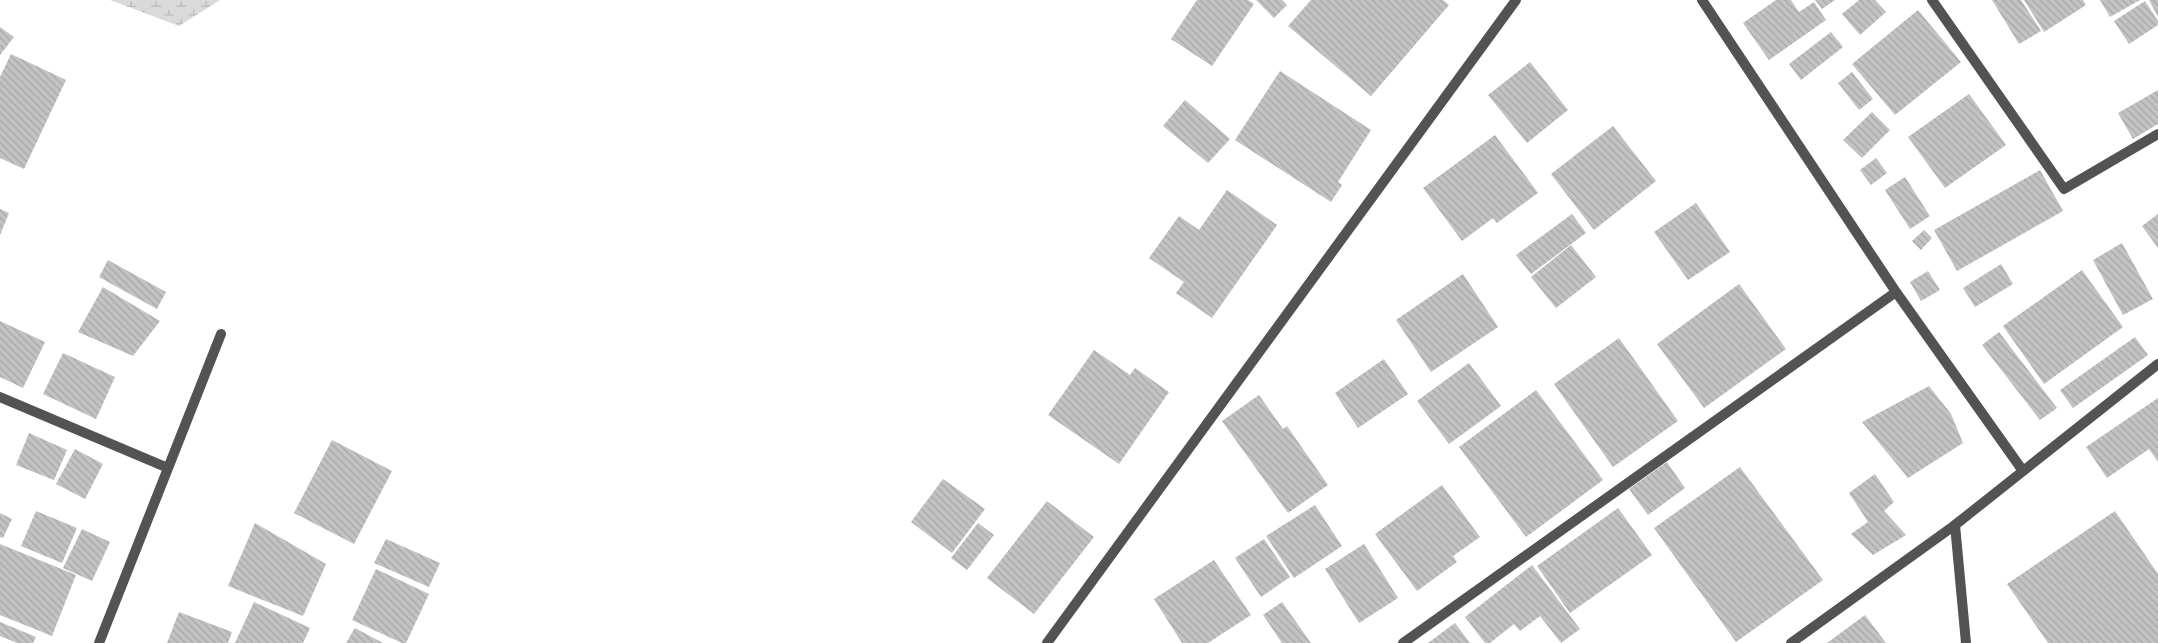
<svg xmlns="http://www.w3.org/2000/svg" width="2158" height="643" viewBox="0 0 2158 643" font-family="Manrope,sans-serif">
<defs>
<pattern id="wetland-marsh" width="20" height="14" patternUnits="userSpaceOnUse" patternTransform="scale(1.25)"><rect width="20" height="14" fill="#dadada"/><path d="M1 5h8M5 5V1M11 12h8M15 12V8" fill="none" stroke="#b9b9b9"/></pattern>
<pattern id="building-back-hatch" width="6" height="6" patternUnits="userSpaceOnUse" patternTransform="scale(1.25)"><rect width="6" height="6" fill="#c3c3c3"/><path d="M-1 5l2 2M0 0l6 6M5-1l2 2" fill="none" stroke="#a6a6a6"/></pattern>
</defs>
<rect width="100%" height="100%" fill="#fff"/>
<!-- wetland -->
<path fill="url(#wetland-marsh)" d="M110,0H220L179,26Z"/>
<!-- building -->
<path fill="url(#building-back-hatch)" d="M1197,0H1248L1254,4L1212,66L1171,39Z
M1256,0H1282L1287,5L1274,18Z
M1311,0H1443L1449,5L1371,96L1288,26Z
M1776,0H1791L1799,12L1814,2L1826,20L1769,60L1743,23Z
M1815,0H1835L1822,9Z
M1859,0H1875L1886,12L1860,35L1842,14Z
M1992,0H2021L2041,31L2019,44Z
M2024,0H2083L2086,5L2044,32Z
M2100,0H2140L2110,17Z
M2149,0H2158V17Z
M2145,1L2158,21V25L2129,44L2114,21Z
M1918,10L1961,62L1895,115L1852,64Z
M0,27L14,37L0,55Z
M1831,32L1843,47L1801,80L1789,64Z
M11,54L66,80L24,169L0,158V77Z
M1530,62L1568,110L1527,143L1488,95Z
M1280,71L1371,130L1338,182L1342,185L1331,202L1235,140Z
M1852,72L1873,99L1859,110L1838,83Z
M2158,90V124L2133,139L2118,113Z
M1969,94L2006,145L1945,188L1908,137Z
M1185,100L1230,139L1208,163L1163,126Z
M1872,112L1890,130L1862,158L1843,140Z
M1613,126L1656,181L1594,230L1551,174Z
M1495,135L1538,193L1497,223L1493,218L1462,241L1423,188Z
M1876,158L1887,173L1871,185L1860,170Z
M2040,170L2063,211L1957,271L1934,230Z
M1905,177L1930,216L1910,229L1885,190Z
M1227,190L1277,225L1212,318L1176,293L1184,282L1149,258L1179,216L1199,230Z
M1696,203L1730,252L1688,280L1654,232Z
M0,209L9,213L0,235Z
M1572,214L1586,233L1531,274L1516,255Z
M2158,214V248L2142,226Z
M1924,230L1932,238L1921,250L1912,241Z
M2122,243L2153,299L2123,315L2093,260Z
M1571,245L1596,277L1556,308L1531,277Z
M108,260L166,292L157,309L99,277Z
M2001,264L2013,284L1975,307L1963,288Z
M2082,270L2123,327L2044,384L2003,326Z
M1928,271L1940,290L1921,301L1910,282Z
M1463,274L1498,327L1431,372L1396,320Z
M1739,284L1786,349L1704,408L1657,344Z
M103,287L160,321L133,356L78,332Z
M0,321L45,342L23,388L0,377Z
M1999,332L2057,408L2040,420L1982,345Z
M2135,337L2148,355L2073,408L2060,390Z
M1619,338L1678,421L1613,467L1554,384Z
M1094,350L1130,375L1135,368L1169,392L1119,464L1048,415Z
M63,353L115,377L96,419L43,394Z
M1384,359L1408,394L1358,428L1335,393Z
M1469,363L1501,406L1449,444L1417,401Z
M1929,386L1951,414L1963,443L1908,478L1862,422Z
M1536,390L1603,480L1526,537L1459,447Z
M1259,395L1283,429L1287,426L1328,485L1288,513L1222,421Z
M2158,398V462L2149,449L2107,478L2086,447Z
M29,433L67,450L54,480L16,465Z
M332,440L392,471L354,544L294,513Z
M75,449L103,464L85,499L56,484Z
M1667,462L1685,488L1648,515L1629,489Z
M1740,467L1823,580L1736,642L1654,528Z
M1875,474L1894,502L1884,511L1906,535L1873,555L1851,534L1868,522L1849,493Z
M943,479L985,509L952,553L911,522Z
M1442,485L1480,537L1453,556L1457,562L1417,591L1375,534Z
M1047,501L1094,537L1034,614L987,578Z
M1315,505L1342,546L1294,578L1266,536Z
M1618,508L1652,555L1570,613L1537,566Z
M36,511L77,528L62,563L21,546Z
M2115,511L2158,574V643H2048L2007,584Z
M0,513L12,519L3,538L0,537Z
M255,523L326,564L303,616L228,586Z
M978,523L994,535L967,570L951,558Z
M82,529L110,542L92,581L63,568Z
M386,539L440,563L429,587L374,563Z
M1264,539L1290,577L1261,597L1235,558Z
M0,544L76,575L52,636L0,615Z
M1364,544L1398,598L1359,623L1325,569Z
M1214,560L1251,615L1208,643H1182L1154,599Z
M1532,565L1580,629L1561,643L1540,616L1520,631L1514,624L1490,643H1485L1465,617Z
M376,569L429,594L406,643H402L352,620Z
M254,602L310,628L303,643H235Z
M1282,602L1311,643H1282L1263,615Z
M179,612L232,632L228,643H167Z
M1865,615L1886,643H1827Z
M0,622L36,637L33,643H17L0,636Z
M1455,623L1470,643H1428Z
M355,628L383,643H346Z"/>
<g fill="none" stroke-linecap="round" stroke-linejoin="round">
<!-- service -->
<path stroke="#535353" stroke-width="10" d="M1955,525L1966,643"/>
<!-- minor -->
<path stroke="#535353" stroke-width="10" d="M1702,0L1896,292L2023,471
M1932,0L2064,189L2158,134
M0,397L168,468
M99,643L221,334
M1047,643L1516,0
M1403,643L1896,292
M1791,643L1955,525L2158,364"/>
</g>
</svg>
